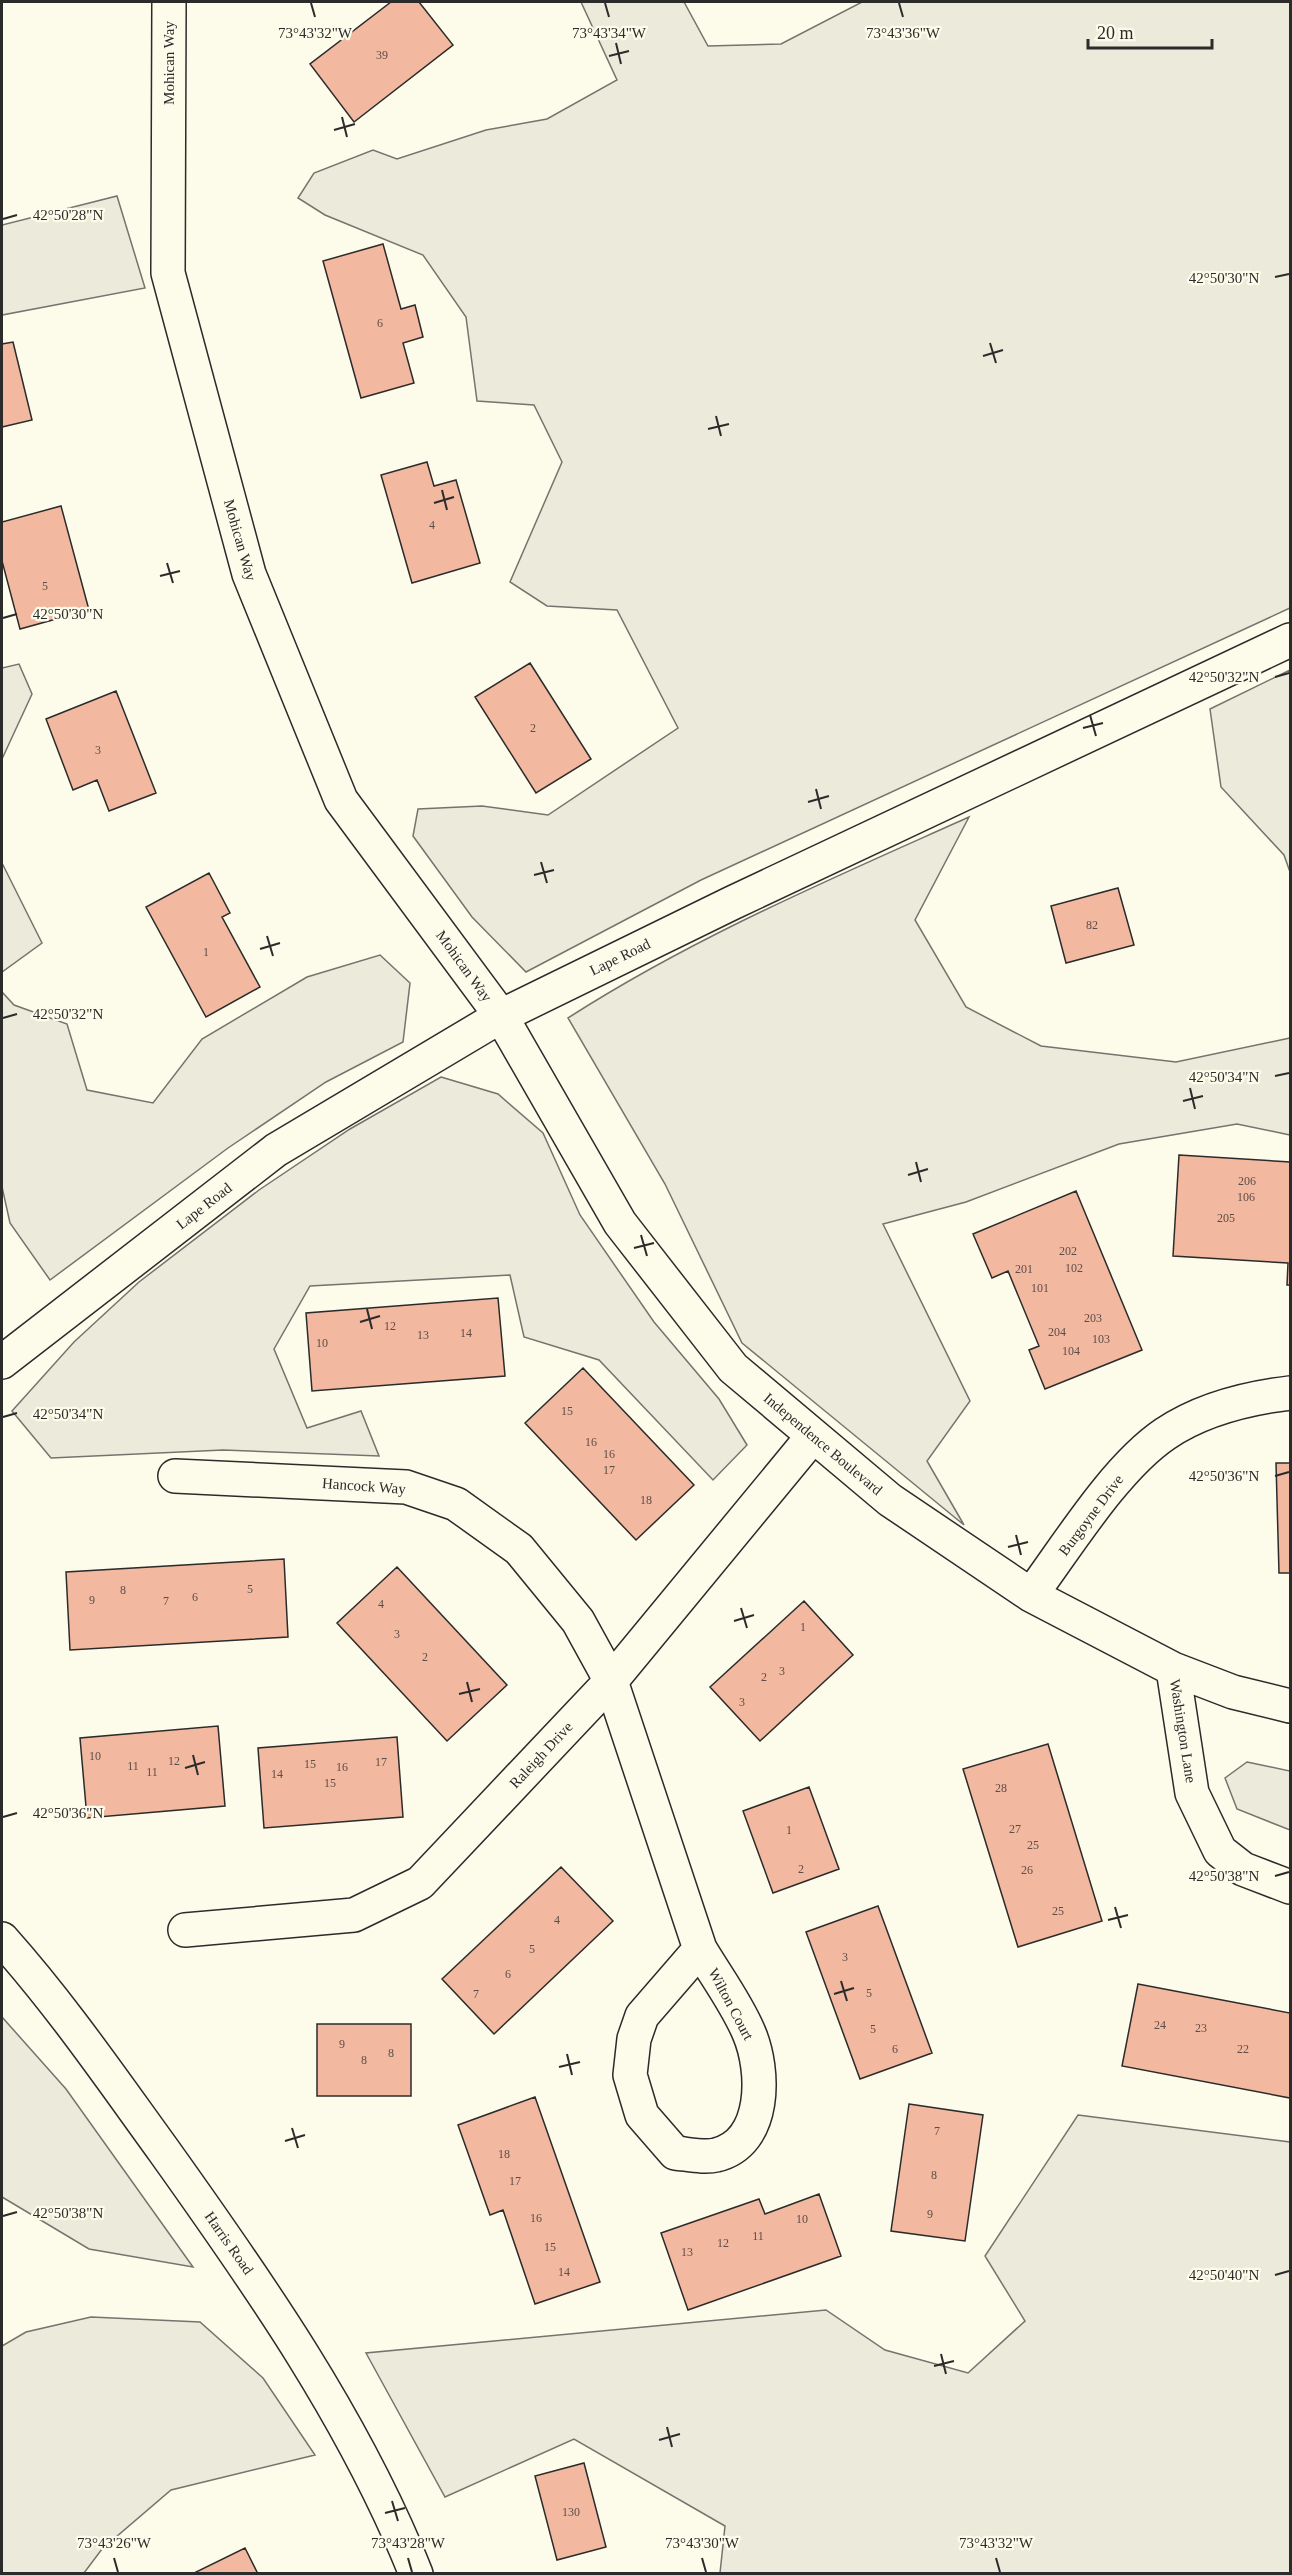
<svg xmlns="http://www.w3.org/2000/svg" width="1292" height="2575" viewBox="0 0 1292 2575" font-family="'Times New Roman',serif">
<rect width="100%" height="100%" fill="#fdfbea"/>
<!-- green -->
<path fill="#ecebdb" stroke="#74746e" stroke-width="1.5" d="M581,2H684L708,46L781,44L862,2H1290V608L701,880L526,972L472,917L413,836L418,809L482,806L548,815L678,728L617,610L547,606L510,582L562,462L534,405L477,401L466,317L423,255L325,215L298,198L314,173L373,150L397,159L486,130L547,119L617,80Z
M117,196L145,288L2,315V225Z
M19,664L32,694L2,759V668Z
M1290,670V872L1284,855L1221,787L1210,709Z
M969,817L915,920L966,1007L1041,1046L1176,1062L1290,1038V1135L1237,1124L1119,1144L966,1202L883,1224L970,1401L927,1461L964,1525L742,1343L665,1184L568,1018C694,937 833,878 969,817Z
M2,863L42,943L2,972Z
M380,955L410,983L403,1042L326,1082L228,1148L50,1280L10,1223L2,1187V992L14,1005L67,1024L87,1090L153,1103L202,1039L307,977Z
M441,1077L498,1094L543,1133L580,1215L654,1322L719,1399L747,1445L713,1480L599,1360L524,1337L510,1275L310,1286L274,1349L307,1428L361,1411L379,1456L223,1450L51,1458L12,1411L74,1342L139,1282L259,1190L350,1129Z
M1247,1762L1290,1771V1830L1237,1809L1225,1778Z
M2,2017L66,2089L193,2267L89,2249L2,2197Z
M1078,2115L1290,2142V2573H720L725,2526L574,2439L445,2497L366,2353L826,2310L885,2350L968,2373L1025,2321L985,2256Z
M91,2317L200,2322L263,2378L315,2455L171,2490L102,2549L84,2573H2V2346L26,2332Z"/>
<!-- building -->
<path fill="#f2b8a0" stroke="#2b2b2b" stroke-width="1.5" d="M391,2H419L453,45L354,122L310,64Z
M383,244L401,309L415,305L423,337L403,343L414,383L361,398L323,261Z
M13,342L32,420L2,427V344Z
M427,462L434,486L456,480L480,563L412,583L381,475Z
M61,506L89,610L20,629L2,561V522Z
M530,663L591,759L536,793L475,697Z
M116,691L156,793L109,811L97,780L73,790L46,719Z
M209,873L230,913L222,917L260,987L206,1017L146,907Z
M1118,888L1134,945L1066,963L1051,906Z
M1179,1155L1290,1162V1285H1287L1288,1263L1173,1256Z
M1076,1191L1142,1350L1045,1389L1029,1350L1039,1346L1008,1271L992,1278L973,1234Z
M498,1298L505,1376L312,1391L306,1313Z
M583,1368L694,1485L636,1540L525,1423Z
M1276,1463H1290V1573H1279Z
M284,1559L288,1637L70,1650L66,1572Z
M397,1567L507,1685L447,1741L337,1623Z
M804,1601L853,1655L760,1741L710,1687Z
M218,1726L225,1806L87,1818L80,1738Z
M397,1737L403,1817L264,1828L258,1748Z
M1048,1744L1102,1921L1018,1947L963,1769Z
M809,1787L839,1869L773,1893L743,1811Z
M561,1867L613,1921L494,2034L442,1979Z
M878,1906L932,2053L860,2079L806,1932Z
M1138,1984L1290,2013V2098L1122,2066Z
M317,2024H411V2096H317Z
M535,2097L600,2282L535,2304L503,2210L490,2215L458,2125Z
M909,2104L983,2115L965,2241L891,2231Z
M819,2194L841,2256L688,2310L661,2233L759,2199L765,2214Z
M584,2463L606,2547L557,2560L535,2476Z
M245,2548L258,2574H197L196,2572Z"/>
<g fill="none" stroke-linecap="round" stroke-linejoin="round">
<!-- street casing -->
<g stroke="#2b2b2b" stroke-width="36">
<path id="street" d="M169,2L168,273L249,574L341,800L501,1016L620,1223L733,1368L890,1500L1031,1595L1173,1669L1233,1692L1290,1706
M2,1362L276,1150L501,1016L732,903L1290,640
M175,1476L406,1487L456,1504L519,1549L578,1621L611,1681L700,1949
M1031,1595C1068,1545 1115,1468 1165,1434C1202,1409 1248,1398 1290,1393
M1173,1669L1192,1793L1220,1851L1243,1869L1290,1887
M185,1930L354,1915L420,1883L611,1681L813,1436
M700,1949C716,1976 737,2004 749,2033C765,2070 767,2143 716,2155C705,2158 687,2154 675,2153L642,2115L630,2075L634,2039L642,2016Z"/>
</g>
<!-- secondary casing -->
<g stroke="#2b2b2b" stroke-width="36">
<path id="secondary" d="M2,1939C61,2005 111,2078 164,2151C259,2284 355,2421 416,2574"/>
</g>
<!-- street -->
<use href="#street" stroke="#fdfbea" stroke-width="33"/>
<!-- secondary -->
<use href="#secondary" stroke="#fdfbea" stroke-width="33"/>
</g>
<!-- ticks -->
<path fill="none" stroke="#2b2b2b" stroke-width="2" d="M311,3L315,17M605,3L609,17M899,3L903,17M616,43L621,64M609,56L629,51M342,117L347,137M334,130L355,124M3,219L17,215M1275,277L1289,274M990,343L996,363M983,356L1003,350M716,416L721,436M708,429L729,424M442,490L447,510M434,503L454,497M167,563L173,583M160,576L180,571M3,618L17,614M1275,677L1289,673M1090,715L1096,736M1083,728L1103,723M816,789L821,809M808,802L829,796M541,862L547,883M534,875L554,870M267,936L273,956M260,949L280,943M3,1018L17,1014M1275,1076L1289,1073M1190,1088L1195,1109M1183,1101L1203,1096M916,1162L921,1182M908,1175L928,1169M641,1235L647,1256M634,1248L654,1243M367,1309L372,1329M360,1322L380,1316M3,1417L17,1413M1275,1476L1289,1472M1016,1535L1021,1555M1008,1547L1028,1542M741,1608L747,1628M734,1621L754,1615M467,1682L472,1702M459,1694L480,1689M193,1755L198,1775M185,1768L205,1762M3,1817L17,1813M1275,1876L1289,1872M1115,1907L1121,1928M1108,1920L1128,1915M841,1981L847,2001M834,1994L854,1988M567,2054L572,2075M559,2067L580,2062M292,2128L298,2148M285,2141L305,2135M3,2216L17,2212M1275,2275L1289,2271M941,2354L946,2374M934,2366L954,2361M667,2427L672,2447M659,2440L680,2434M392,2501L398,2521M385,2513L405,2508M114,2558L118,2572M408,2558L412,2572M702,2558L706,2572M996,2558L1000,2572"/>
<g text-anchor="middle" dominant-baseline="central" stroke-width="4.5" stroke-linejoin="round" paint-order="stroke">
<!-- number labels -->
<g font-size="12" fill="#5d4e48">
<text x="382" y="55">39</text>
<text x="380" y="323">6</text>
<text x="432" y="525">4</text>
<text x="45" y="586">5</text>
<text x="533" y="728">2</text>
<text x="98" y="750">3</text>
<text x="1092" y="925">82</text>
<text x="206" y="952">1</text>
<text x="1247" y="1181">206</text>
<text x="1246" y="1197">106</text>
<text x="1226" y="1218">205</text>
<text x="1068" y="1251">202</text>
<text x="1074" y="1268">102</text>
<text x="1024" y="1269">201</text>
<text x="1040" y="1288">101</text>
<text x="1093" y="1318">203</text>
<text x="390" y="1326">12</text>
<text x="1057" y="1332">204</text>
<text x="466" y="1333">14</text>
<text x="423" y="1335">13</text>
<text x="1101" y="1339">103</text>
<text x="322" y="1343">10</text>
<text x="1071" y="1351">104</text>
<text x="567" y="1411">15</text>
<text x="591" y="1442">16</text>
<text x="609" y="1454">16</text>
<text x="609" y="1470">17</text>
<text x="646" y="1500">18</text>
<text x="250" y="1589">5</text>
<text x="123" y="1590">8</text>
<text x="195" y="1597">6</text>
<text x="92" y="1600">9</text>
<text x="166" y="1601">7</text>
<text x="381" y="1604">4</text>
<text x="803" y="1627">1</text>
<text x="397" y="1634">3</text>
<text x="425" y="1657">2</text>
<text x="782" y="1671">3</text>
<text x="764" y="1677">2</text>
<text x="742" y="1702">3</text>
<text x="95" y="1756">10</text>
<text x="174" y="1761">12</text>
<text x="381" y="1762">17</text>
<text x="310" y="1764">15</text>
<text x="133" y="1766">11</text>
<text x="342" y="1767">16</text>
<text x="152" y="1772">11</text>
<text x="277" y="1774">14</text>
<text x="330" y="1783">15</text>
<text x="1001" y="1788">28</text>
<text x="1015" y="1829">27</text>
<text x="789" y="1830">1</text>
<text x="1033" y="1845">25</text>
<text x="801" y="1869">2</text>
<text x="1027" y="1870">26</text>
<text x="1058" y="1911">25</text>
<text x="557" y="1920">4</text>
<text x="532" y="1949">5</text>
<text x="845" y="1957">3</text>
<text x="508" y="1974">6</text>
<text x="869" y="1993">5</text>
<text x="476" y="1994">7</text>
<text x="1160" y="2025">24</text>
<text x="1201" y="2028">23</text>
<text x="873" y="2029">5</text>
<text x="342" y="2044">9</text>
<text x="895" y="2049">6</text>
<text x="1243" y="2049">22</text>
<text x="391" y="2053">8</text>
<text x="364" y="2060">8</text>
<text x="937" y="2131">7</text>
<text x="504" y="2154">18</text>
<text x="934" y="2175">8</text>
<text x="515" y="2181">17</text>
<text x="930" y="2214">9</text>
<text x="536" y="2218">16</text>
<text x="802" y="2219">10</text>
<text x="758" y="2236">11</text>
<text x="723" y="2243">12</text>
<text x="550" y="2247">15</text>
<text x="687" y="2252">13</text>
<text x="564" y="2272">14</text>
<text x="571" y="2512">130</text>
</g>
<!-- street labels -->
<g font-size="15" fill="#2b2b2b" stroke="#fdfbea">
<text transform="translate(169 63) rotate(-90)">Mohican Way</text>
<text transform="translate(240 540) rotate(74)">Mohican Way</text>
<text transform="translate(620 957) rotate(-26)">Lape Road</text>
<text transform="translate(464 966) rotate(54)">Mohican Way</text>
<text transform="translate(204 1206) rotate(-38)">Lape Road</text>
<text transform="translate(823 1444) rotate(40)">Independence Boulevard</text>
<text transform="translate(364 1486) rotate(4)">Hancock Way</text>
<text transform="translate(1091 1515) rotate(-53)">Burgoyne Drive</text>
<text transform="translate(1183 1731) rotate(81)">Washington Lane</text>
<text transform="translate(541 1755) rotate(-47)">Raleigh Drive</text>
<text transform="translate(731 2004) rotate(62)">Wilton Court</text>
<text transform="translate(229 2243) rotate(55)">Harris Road</text>
</g>
</g>
<g font-size="15" text-anchor="middle" fill="#2b2b2b" stroke="#fdfbea" stroke-width="4.5" stroke-linejoin="round" paint-order="stroke">
<text x="315" y="38">73°43'32"W</text>
<text x="609" y="38">73°43'34"W</text>
<text x="903" y="38">73°43'36"W</text>
<text x="68" y="220">42°50'28"N</text>
<text x="1224" y="283">42°50'30"N</text>
<text x="68" y="619">42°50'30"N</text>
<text x="1224" y="682">42°50'32"N</text>
<text x="68" y="1019">42°50'32"N</text>
<text x="1224" y="1082">42°50'34"N</text>
<text x="68" y="1419">42°50'34"N</text>
<text x="1224" y="1481">42°50'36"N</text>
<text x="68" y="1818">42°50'36"N</text>
<text x="1224" y="1881">42°50'38"N</text>
<text x="68" y="2218">42°50'38"N</text>
<text x="1224" y="2280">42°50'40"N</text>
<text x="114" y="2548">73°43'26"W</text>
<text x="408" y="2548">73°43'28"W</text>
<text x="702" y="2548">73°43'30"W</text>
<text x="996" y="2548">73°43'32"W</text>
</g>
<!-- border -->
<rect width="1292" height="2575" fill="none" stroke="#2b2b2b" stroke-width="6"/>
<!-- scale -->
<path d="M1088 39v9h124v-9" fill="none" stroke="#2b2b2b" stroke-width="3"/>
<text x="1097" y="39" font-size="18" fill="#2b2b2b" stroke="#fdfbea" stroke-width="4.5" paint-order="stroke">20 m</text>
</svg>
